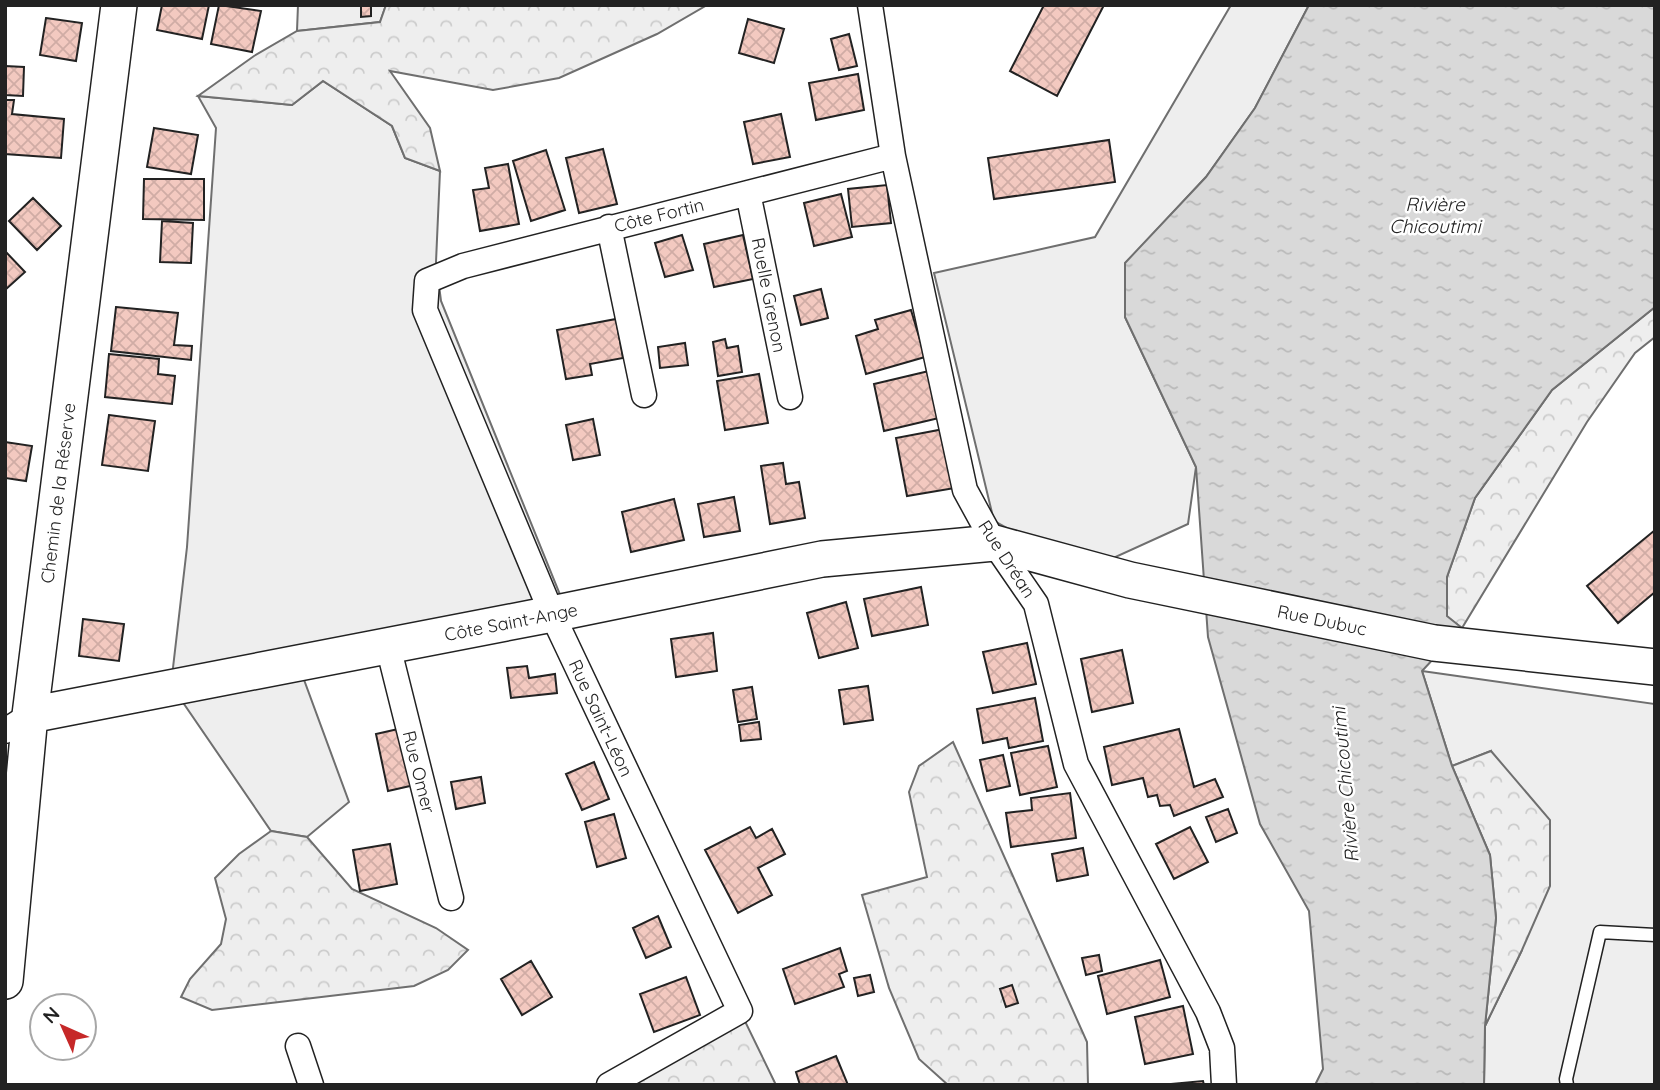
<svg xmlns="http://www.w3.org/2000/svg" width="1660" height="1090" viewBox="0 0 1660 1090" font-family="Quicksand,sans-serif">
<defs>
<pattern id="forest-crowns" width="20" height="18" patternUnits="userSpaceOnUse" patternTransform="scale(1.75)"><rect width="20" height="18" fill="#eee"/><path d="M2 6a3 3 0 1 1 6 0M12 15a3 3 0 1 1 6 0" fill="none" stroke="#ccc"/></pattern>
<pattern id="water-ripples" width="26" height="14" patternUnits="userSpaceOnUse" patternTransform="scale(1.75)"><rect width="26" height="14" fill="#d9d9d9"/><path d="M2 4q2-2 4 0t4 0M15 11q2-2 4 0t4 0" fill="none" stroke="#bababa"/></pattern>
<pattern id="building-cross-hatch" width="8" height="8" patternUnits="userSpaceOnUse" patternTransform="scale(1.75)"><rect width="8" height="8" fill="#f3c9c0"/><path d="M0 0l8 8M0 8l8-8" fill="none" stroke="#d0aca5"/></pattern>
</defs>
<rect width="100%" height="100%" fill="#fff"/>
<!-- green -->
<path fill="#eee" stroke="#6f6f6f" stroke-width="2" d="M298,5H386L380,22L297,31Z
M1231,5H1309L1255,108L1206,177L1125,264V317L1196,467L1188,524L1109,560L1032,542L994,521L934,273L1095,237Z
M323,81L392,126L405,158L440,171L436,262L441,301L563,602L296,658L349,802L307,837L271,831L171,685L187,547L216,128L198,96L292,105Z
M1422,671L1655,704V1085H1484L1485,1026L1522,950L1491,751L1452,766Z"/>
<!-- forest -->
<path fill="url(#forest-crowns)" stroke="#6f6f6f" stroke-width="2" d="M386,5H707L657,34L559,78L493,90L390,71L430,128L440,171L405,158L392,126L323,81L292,105L198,96L254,56L297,31L380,22Z
M1655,307V337L1635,353L1587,422L1462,628L1447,617V577L1475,498L1552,390Z
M953,742L1087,1042L1088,1085H948L919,1059L889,988L862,895L927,877L909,792L919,766Z
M1491,751L1550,820V886L1522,950L1485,1026L1496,918L1490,855L1452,766Z
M271,831L307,837L352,889L436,928L468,950L448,970L414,986L212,1010L181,997L190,979L221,944L226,919L215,878L239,854Z
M740,1011L776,1085H609Z"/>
<!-- water -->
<path fill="url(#water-ripples)" stroke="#6f6f6f" stroke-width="2" d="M1309,5H1655V307L1552,390L1475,498L1447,577V616L1462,628L1422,671L1452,766L1490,855L1496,918L1485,1026L1484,1085H1315L1323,1069L1309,911L1260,824L1208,637L1196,467L1125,317V263L1206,177L1255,108Z"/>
<!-- building -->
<path fill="url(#building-cross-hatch)" stroke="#222" stroke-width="2" d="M162,5H209L202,39L157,30Z
M219,5L261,11L252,52L211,44Z
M361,5H371V16L361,17Z
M1044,5H1104L1057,96L1010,71Z
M46,18L82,23L76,61L40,55Z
M748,19L784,29L774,63L739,53Z
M849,34L857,66L839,70L831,39Z
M5,66L24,67L23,96L5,95Z
M858,74L864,110L816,120L809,83Z
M5,100H14L12,114L64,119L61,158L5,154Z
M781,114L790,157L753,164L744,122Z
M154,128L198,135L191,174L147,167Z
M1109,140L1115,182L994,199L988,158Z
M603,149L617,204L579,213L566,158Z
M546,150L565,210L531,221L513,161Z
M508,164L519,224L480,231L473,190L489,188L485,168Z
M144,179H204V220L143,219Z
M887,185L891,223L852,227L848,189Z
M841,194L852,237L814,246L804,203Z
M33,198L61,226L37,250L9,221Z
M162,221L193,223L191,263L160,262Z
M682,235L693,270L665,277L655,243Z
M743,235L753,279L714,287L704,244Z
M5,251L25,272L5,290Z
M821,289L828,318L801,325L794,296Z
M116,307L178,313L174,345L192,346L191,360L111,351Z
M911,310L925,357L866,374L856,336L878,329L875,320Z
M616,319L623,358L590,364L592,375L566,379L557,330Z
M725,339L727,348L738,346L742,372L718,376L713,342Z
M685,343L688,365L660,368L658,347Z
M109,354L159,359L158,374L175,376L172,404L105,397Z
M929,371L939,418L884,431L874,384Z
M759,374L768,423L725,430L717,381Z
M109,415L155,421L148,471L102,465Z
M593,419L600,455L573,460L566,425Z
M944,429L955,488L907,496L896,438Z
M5,442L32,446L26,481L5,478Z
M783,463L786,484L799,482L805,518L770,524L761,466Z
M734,497L740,531L704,537L698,504Z
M674,499L684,540L631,552L622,512Z
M1655,530V592L1618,623L1587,586Z
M921,587L928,625L872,636L864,599Z
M846,602L858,648L819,658L807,613Z
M83,619L124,624L119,661L79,656Z
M713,633L717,671L676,677L671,639Z
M1027,643L1036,684L993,693L983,652Z
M1122,650L1133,703L1092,712L1081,659Z
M527,666L529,678L555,674L557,693L511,698L507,668Z
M868,686L873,720L844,724L839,690Z
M752,687L757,719L738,722L733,690Z
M1035,698L1043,741L1009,748L1007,738L983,743L977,709Z
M759,722L761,739L741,741L739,725Z
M407,727L419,784L388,791L376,734Z
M1179,729L1194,787L1215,779L1223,797L1174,816L1170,805L1160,806L1157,795L1148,797L1143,778L1112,785L1104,747Z
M1048,746L1057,787L1020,795L1011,753Z
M1003,755L1010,786L987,791L980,760Z
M594,762L609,799L582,810L566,774Z
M481,777L485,803L456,809L451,782Z
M1070,793L1076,838L1011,847L1006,813L1032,810L1031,798Z
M1228,809L1237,833L1216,842L1206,817Z
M614,814L626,858L597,867L585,822Z
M750,827L756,838L772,829L785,854L758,868L772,895L738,913L705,850Z
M1190,827L1208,862L1174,879L1156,844Z
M390,844L397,884L360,891L353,850Z
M1083,848L1088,875L1057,881L1052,854Z
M658,916L671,947L646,958L633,928Z
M840,948L847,971L839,974L844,987L795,1004L783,969Z
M1099,955L1102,971L1086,975L1082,958Z
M1160,960L1170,997L1107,1014L1098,976Z
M531,961L552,997L522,1015L501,979Z
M870,975L874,992L858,996L854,978Z
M686,977L700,1015L654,1032L640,994Z
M1012,985L1018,1003L1006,1007L1000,989Z
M1183,1006L1193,1054L1145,1064L1135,1017Z
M836,1056L848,1085H800L796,1072Z
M1203,1081L1204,1085H1160Z"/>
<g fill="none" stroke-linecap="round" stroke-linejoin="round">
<!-- lane casing -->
<g stroke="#222" stroke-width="15">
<path id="lane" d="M1567,1085L1566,1079L1600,932L1655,935"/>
</g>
<!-- street casing -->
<g stroke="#222" stroke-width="27">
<path id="street" d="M870,5L893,156L965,490L994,543L1036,604L1076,764L1208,1012L1222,1048L1224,1085
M748,193L790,397
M609,227L644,395
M388,646L451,898
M5,731L30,715
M298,1046L311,1085
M609,1085L740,1011L552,614L425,310L427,281L463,266L893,156"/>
</g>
<!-- secondary casing -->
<g stroke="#222" stroke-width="38">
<path id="secondary" d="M30,715L552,614L822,559L994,543L1130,580L1434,643L1655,667
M5,981L30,715L119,5"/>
</g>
<!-- lane -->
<use href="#lane" stroke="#fff" stroke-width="12"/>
<!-- street -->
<use href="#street" stroke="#fff" stroke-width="24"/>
<!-- secondary -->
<use href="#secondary" stroke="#fff" stroke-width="35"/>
</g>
<g text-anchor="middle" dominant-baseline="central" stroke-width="5" stroke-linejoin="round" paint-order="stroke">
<!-- street labels -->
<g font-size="18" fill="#222" stroke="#fff">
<text transform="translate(659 215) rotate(-14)">Côte Fortin</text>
<text transform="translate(769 295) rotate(79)">Ruelle Grenon</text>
<text transform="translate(58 493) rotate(-83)">Chemin de la Réserve</text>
<text transform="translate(1007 559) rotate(57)">Rue Dréan</text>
<text transform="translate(1322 620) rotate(12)">Rue Dubuc</text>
<text transform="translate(511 622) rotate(-11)">Côte Saint-Ange</text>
<text transform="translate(601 718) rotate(65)">Rue Saint-Léon</text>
<text transform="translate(419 772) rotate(76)">Rue Omer</text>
</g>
<!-- water labels -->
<g font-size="19" font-style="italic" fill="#222" stroke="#fff">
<text x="1435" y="204">Rivière<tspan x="1435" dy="22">Chicoutimi</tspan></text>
<text transform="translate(1345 785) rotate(-95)">Rivière Chicoutimi</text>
</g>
</g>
<!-- border -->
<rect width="1660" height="1090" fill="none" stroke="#222222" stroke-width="14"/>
<!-- north arrow -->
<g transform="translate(63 1027) rotate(315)"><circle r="33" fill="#ffffff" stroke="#a7a7a7" stroke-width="2"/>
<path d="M0-5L12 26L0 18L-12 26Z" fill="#c62828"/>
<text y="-10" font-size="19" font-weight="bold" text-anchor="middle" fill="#222222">N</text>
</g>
</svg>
